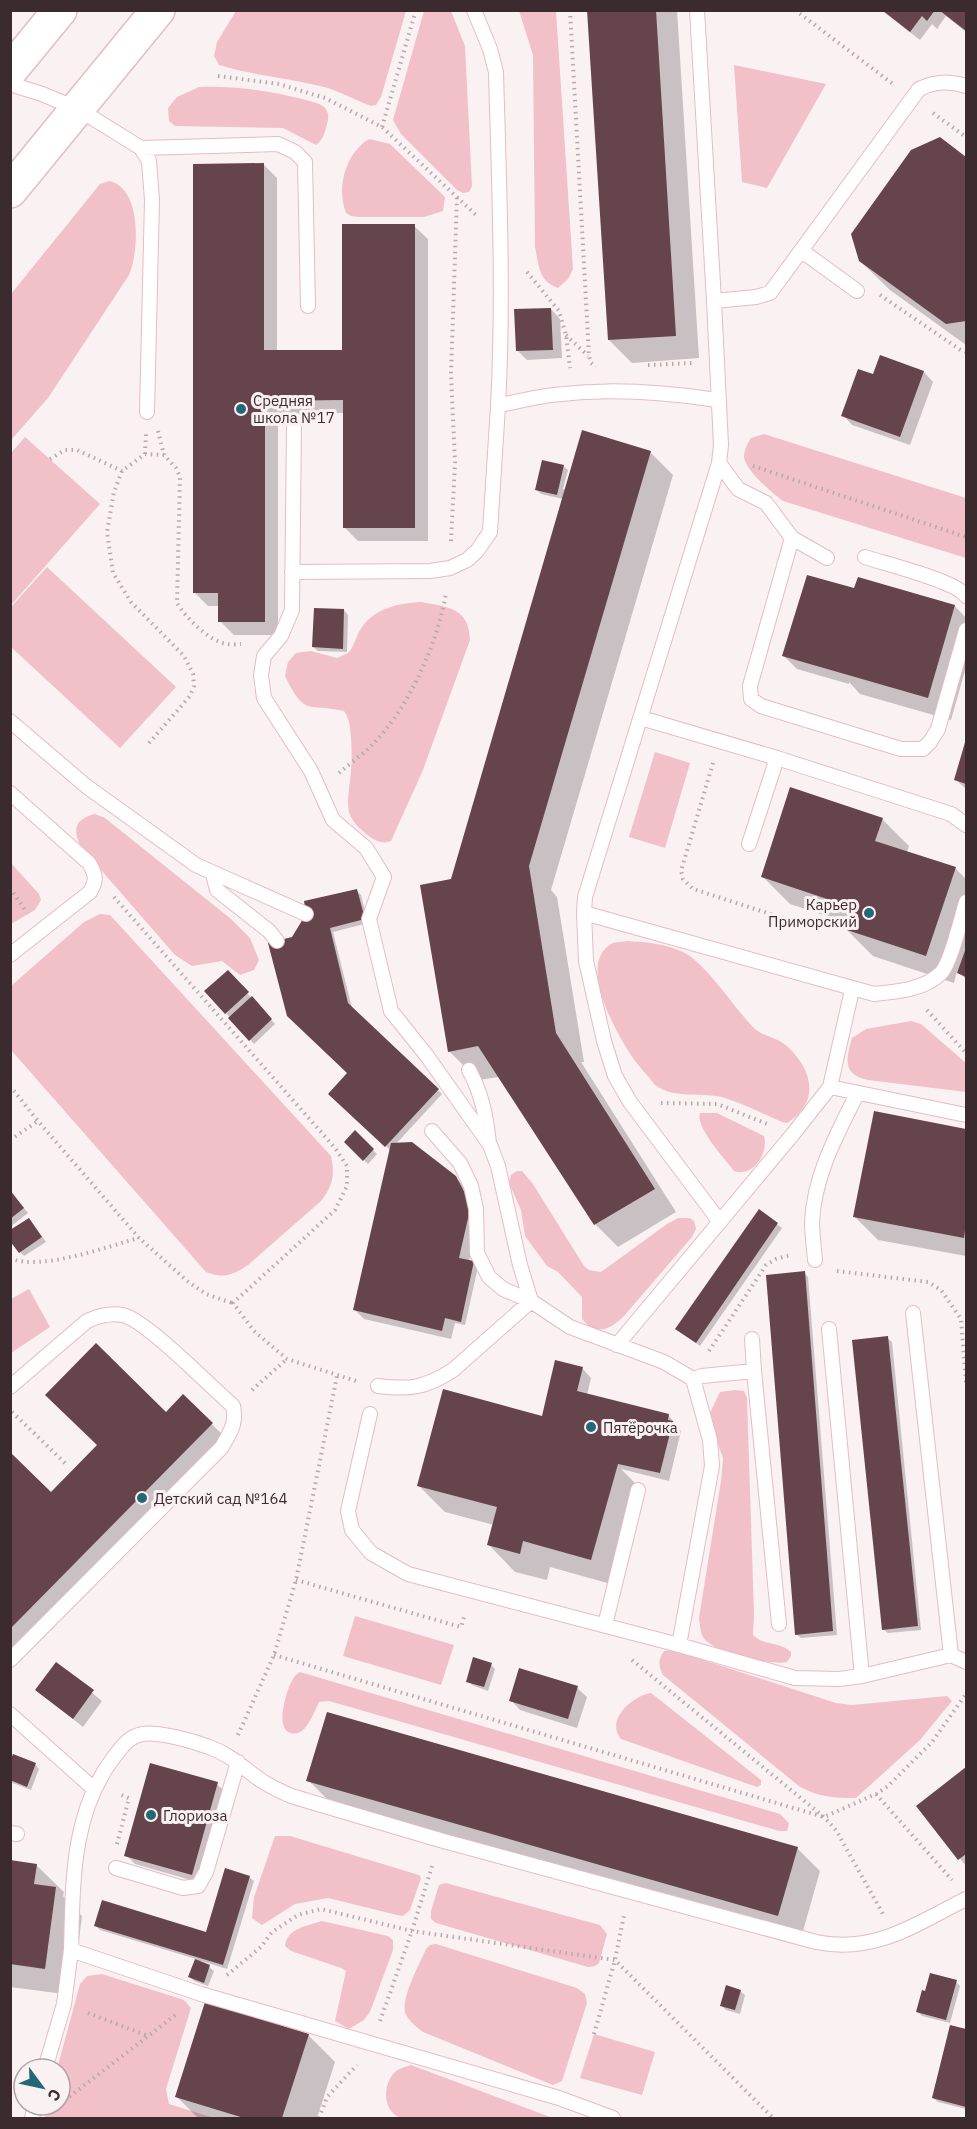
<svg xmlns="http://www.w3.org/2000/svg" width="977" height="2129" viewBox="0 0 977 2129" font-family="'IBM Plex Sans',sans-serif">
<rect width="100%" height="100%" fill="#faf1f3"/>
<!-- green -->
<path fill="#f2c0c9" d="M236,11V10L406,11L381,97L376,105L371,106C357,101 343,93 328,88C292,78 255,76 219,65L214,56L217,42Z
M424,11H451L465,46L472,186L469,192L463,193L457,190L401,134L393,120Z
M519,11H556L573,269L568,279L558,288C538,281 539,265 535,247L533,55Z
M734,65L826,84L767,188L742,182Z
M199,87C234,86 268,90 302,99C308,101 318,102 324,107C329,112 329,118 327,124C325,132 323,140 316,145L283,128L175,126L169,121L168,108L177,97Z
M369,139L390,144L445,197L443,211L424,217H360L351,216L346,213C336,187 346,153 369,139Z
M110,181C142,189 139,252 129,275L48,398L11,440V294L100,184Z
M764,434L966,498V558L783,501C773,494 745,470 744,457C744,450 748,443 751,438Z
M25,437L100,504L11,605V453Z
M47,567L176,687L120,748L11,647V607Z
M421,602C447,607 469,607 470,640L423,770L391,841C384,844 377,842 370,837C344,817 347,809 350,780C352,766 352,751 351,738C350,727 350,720 344,711C307,703 305,717 285,676L288,662L296,653L311,651L337,658L348,653C354,647 355,639 359,632C371,609 398,603 421,602Z
M655,752L690,763L665,848L629,837Z
M95,814L105,818L231,919L250,938L259,960L254,970L240,975L222,961L192,966L175,955L81,847C72,829 75,819 95,814Z
M10,862L39,894L41,900L35,910L11,924Z
M100,914L110,915L331,1156C335,1174 333,1186 321,1201L248,1265C233,1275 224,1279 206,1272L11,1050V986L84,922Z
M627,941C646,942 668,944 685,953C708,966 734,1008 754,1028C762,1036 774,1037 783,1043C811,1065 823,1101 787,1123L782,1122C763,1114 744,1104 725,1098C702,1091 675,1100 655,1085C647,1074 636,1064 629,1052C615,1030 576,961 613,943C616,942 623,942 627,941Z
M911,1021L921,1024L966,1063V1092L868,1080C842,1074 846,1059 852,1038L866,1029Z
M700,1113H717L764,1136C769,1153 753,1178 734,1171C725,1159 695,1127 700,1113Z
M517,1171H522L533,1184L584,1266L589,1270L601,1272L667,1224L678,1218H690L694,1221L696,1229L692,1237L624,1316C611,1329 596,1337 582,1319V1297L558,1272L547,1266L525,1236L521,1210L509,1183L511,1175Z
M29,1289L50,1327L11,1353V1299Z
M735,1390L744,1391L747,1398L754,1614L753,1635C763,1646 780,1641 791,1652V1656L787,1662C771,1666 711,1652 703,1637C700,1632 700,1624 699,1618L721,1481L723,1458L708,1417L720,1392Z
M355,1616L454,1645L441,1685L343,1656Z
M672,1650L836,1703L852,1705L947,1696L952,1701L920,1740L856,1798C834,1798 819,1797 800,1787L663,1675C658,1665 658,1660 664,1651Z
M300,1672L780,1814L789,1823L787,1831H779L329,1701L319,1702C315,1710 311,1721 305,1728C298,1736 286,1736 283,1724C280,1713 289,1676 300,1672Z
M651,1693L761,1780V1785L757,1787L621,1739C605,1720 632,1696 651,1693Z
M275,1836H290L419,1875L421,1878L410,1910L403,1916L397,1915L328,1898L295,1904L262,1925L252,1918L254,1897Z
M446,1883L600,1925L607,1934L599,1963L595,1966L588,1967L436,1923L431,1919V1911L439,1885Z
M322,1921L388,1936L393,1940V1950L370,2012L364,2020L349,2029L335,2021L346,1971L341,1968L291,1951L285,1946C287,1928 307,1926 322,1921Z
M436,1944L577,1988L585,1994L587,2003L562,2081L553,2085L423,2032C418,2028 410,2022 406,2015C399,2001 420,1963 426,1949L430,1945Z
M102,1974L184,2000L191,2008L166,2089L169,2104L214,2118H45L47,2105H60V2069H57L80,1984L87,1976Z
M594,2034L655,2052L642,2095L580,2078Z
M411,2065L553,2118H401C383,2112 382,2086 394,2073C399,2068 405,2067 411,2065Z"/>
<!-- shadow -->
<path fill="#0003" d="M589,10H677L699,358L632,363L609,340Z
M881,10H966V32L946,16L937,29L932,24L920,40Z
M940,139L966,158V345L890,290L860,261Z
M264,165L277,178V351H344L414,226L428,239V541H358L345,528L344,413L278,414V635H234L220,621V606H208L195,593Z
M551,309L560,319L562,358L527,360L517,350Z
M881,357L924,372L933,382L910,445L852,425L843,415L874,376Z
M650,452L673,475L551,890L557,897L584,1062H581L676,1212L618,1247L595,1224L499,1077L478,1080L449,1051L454,881L563,499L541,494L536,489L563,466L568,470L563,489L566,490Z
M854,590L955,606L966,618V667L951,720L860,694L849,682V684L797,669L784,656Z
M344,610L348,615L347,652L318,651L313,647Z
M966,742V789L955,779Z
M882,819L909,846L907,852L955,868L966,879V979L957,971L954,983L873,956L846,929L848,923L790,904L763,877Z
M356,890L361,895L368,923L333,932L352,1008L442,1094L395,1145L455,1177L465,1187L479,1216L469,1262L474,1263L478,1267L465,1325L455,1323L451,1339L364,1319L355,1310L391,1151L330,1093L349,1073L293,938Z
M228,972L275,1024L254,1044L206,991Z
M875,1113L966,1130V1256L878,1240L855,1217Z
M355,1132L377,1154L368,1164L346,1142Z
M10,1191L28,1213L10,1227Z
M759,1211L782,1228L700,1346L682,1333Z
M33,1224L46,1242L24,1256L20,1252Z
M804,1273L808,1277L837,1635L801,1638L796,1634Z
M887,1338L892,1342L921,1630L888,1633L883,1629Z
M582,1368L591,1378L587,1395L669,1416L681,1431L669,1481L621,1469L644,1492L618,1586L550,1567L547,1580L515,1572L488,1544L494,1525L445,1512L418,1485L542,1418Z
M183,1396L229,1441L10,1664V1454L51,1494L166,1414Z
M57,1664L102,1701L83,1727L37,1690Z
M491,1665L495,1669L488,1691L472,1685L468,1681Z
M577,1688L587,1697L577,1728L520,1710L511,1700Z
M35,1764L39,1769L31,1790L10,1782V1765Z
M966,1769V1866L918,1806Z
M308,1780L797,1848L820,1871L801,1938L331,1803Z
M217,1784L226,1793L201,1883L135,1864L126,1855Z
M10,1862L36,1865L64,1892L63,1896L82,1916L72,1995L10,1987Z
M249,1877L254,1881L227,1969L201,1961V1963L209,1967L214,1971L208,1986L194,1981L190,1977L196,1959L100,1930L96,1926L206,1934Z
M956,1982L960,1986L950,2023L922,2016L917,2011L926,1992Z
M740,1991L745,1995L740,2014L726,2010L722,2006Z
M951,2026L966,2030V2109L938,2102L933,2098Z
M308,2035L335,2062L317,2118H198L176,2096Z"/>
<!-- building -->
<path fill="#66444b" d="M587,10H656L676,336L608,340Z
M882,10H935L927,21L922,16L910,32Z
M939,10H966V31Z
M940,137L966,157V321L946,324L859,261L851,234L911,150Z
M264,163V350H342V224H415V528H343V400L265,401V622H218V593H193V164Z
M551,308L553,350L516,351L514,309Z
M880,355L924,371L900,437L841,416L858,369L873,374Z
M582,430L651,451L529,866L556,1033L655,1189L594,1225L478,1046L448,1052L420,885L451,879Z
M542,460L564,465L557,495L535,490Z
M807,575L854,588L858,577L955,605L928,698L782,656Z
M314,608L344,609L343,649L312,647Z
M966,739V784L954,780Z
M790,787L883,818L875,841L956,867L926,956L844,929L851,907L761,877Z
M357,889L365,919L330,928L348,1003L439,1089L385,1147L328,1094L347,1073L287,1016L268,943L292,937L306,914L304,901Z
M966,948V977L957,973Z
M228,970L249,992L225,1014L204,991Z
M252,996L272,1019L249,1041L228,1018Z
M874,1111L966,1129V1223L964,1238L853,1217Z
M355,1130L374,1149L363,1161L344,1142Z
M412,1142L456,1176L471,1205L459,1258L474,1261L461,1322L445,1318L442,1331L353,1310L391,1143Z
M10,1190L24,1208L10,1219Z
M759,1209L778,1223L696,1343L675,1329Z
M29,1218L42,1237L19,1253L10,1241V1230Z
M805,1271L833,1631L795,1635L766,1275Z
M888,1336L918,1626L882,1630L852,1340Z
M96,1343L166,1412L183,1394L213,1423L10,1629V1452L51,1492L97,1445L45,1395Z
M555,1360L583,1367L577,1391L669,1414L668,1420L673,1421L660,1473L618,1464L591,1560L523,1541L520,1554L487,1545L497,1507L417,1486L443,1389L542,1416Z
M473,1657L492,1663L484,1687L466,1682Z
M56,1662L94,1690L73,1719L35,1690Z
M519,1668L578,1686L568,1719L509,1701Z
M327,1712L798,1847L778,1916L306,1781Z
M13,1754L36,1763L27,1787L10,1780V1761Z
M150,1763L218,1782L192,1875L124,1856Z
M966,1767V1854L958,1860L916,1806Z
M10,1860L37,1864L34,1884L56,1887L45,1969L10,1964Z
M225,1868L250,1876L223,1965L94,1926L102,1900L206,1932Z
M195,1959L210,1965L204,1983L188,1977Z
M930,1973L957,1980L946,2020L916,2012L922,1990L925,1991Z
M726,1985L741,1990L735,2010L720,2006Z
M205,2002L309,2034L282,2118H244L175,2097Z
M950,2025L966,2029V2107L932,2098Z"/>
<g fill="none" stroke-linecap="round" stroke-linejoin="round">
<!-- service casing -->
<g stroke="#e5bcc3" stroke-width="16">
<path id="service" d="M474,10L490,49L496,72C499,183 504,295 498,406C570,386 644,389 717,400
M697,10L714,301L721,445L719,463L585,897L584,913L586,961L604,1041L615,1076L630,1102L720,1222
M10,84L42,94L78,109L141,148L149,161L152,200L147,412
M141,148L278,144L295,152L305,162L308,306
M802,251L857,291
M714,301L756,297L770,293L919,89C936,81 949,81 966,86
M294,425L292,610L281,636L264,656L261,675L264,698L311,771L333,820L366,848L384,877L369,919L391,1011L427,1056L490,1145L498,1166L520,1265L531,1301
M719,463L738,489L766,503L792,538L827,558
M792,538L750,686L751,699L761,706L901,749H923L930,742L938,729L966,630
M865,557C886,564 956,581 966,596
M292,572L430,571L450,568L467,560L477,551L490,532L498,406
M641,718L777,758L951,814L966,825
M10,721L86,786L196,865L306,914
M10,793L89,863C96,875 97,880 90,892L10,955
M749,844L777,758
M213,874L217,890L269,931L277,941
M584,913L874,994C896,992 924,990 941,973C951,963 961,918 966,902
M469,1070C482,1094 486,1116 489,1143
M830,1087L852,990
M432,1131L460,1163L471,1186L476,1209L477,1253L489,1277L503,1289L531,1301L570,1327L664,1362L693,1379L710,1440L712,1466L679,1645L795,1678L839,1679L862,1676L951,1655L966,1662
M815,1260C814,1248 812,1234 812,1222C814,1176 837,1134 857,1094
M913,1313L951,1655
M829,1329L862,1676
M752,1339L754,1371
M617,1345L793,1134L830,1087L966,1115
M693,1379L702,1376L754,1371L779,1624
M378,1386C410,1390 425,1388 453,1370L531,1301
M10,1387L87,1321C98,1316 111,1313 123,1315C147,1321 211,1387 233,1406C237,1424 230,1432 222,1447L10,1660
M370,1414L348,1511L352,1530L371,1553L408,1574L679,1645
M605,1625L638,1490
M10,1714L94,1789
M10,1833L17,1834
M116,1868L183,1888L198,1886L206,1872L238,1762
M71,1950C73,1883 71,1813 114,1757C122,1747 128,1737 142,1734C158,1731 193,1741 209,1747C227,1753 240,1765 255,1776C266,1785 278,1790 291,1796L440,1840L816,1942C875,1954 916,1924 966,1899
M45,2069L64,2004L71,1950L201,1994L559,2098L613,2118
M32,2118L35,2105"/>
</g>
<!-- secondary casing -->
<g stroke="#e5bcc3" stroke-width="36">
<path id="secondary" d="M10,71L60,10
M10,191L158,10"/>
</g>
<!-- path -->
<path stroke="#b5a9ac" stroke-width="4" stroke-dasharray="1.5 4.5" stroke-linecap="butt" d="M570,10L589,356L591,363L596,367
M795,10L893,84
M218,76L279,84L325,98L382,127L476,215
M933,113L966,137
M382,127L416,10
M527,272L559,311L566,335L570,368
M880,295L962,351L966,352
M566,335L588,356
M648,365L692,363
M158,431L164,455
M145,454L146,434
M50,459L65,450H77L122,471
M753,466L966,537
M451,541L455,463L451,374L457,197
M149,743L190,696L194,686L193,674L184,656L131,602L113,573L107,532L114,492L122,471L145,454L164,455L176,468L180,477L177,603C185,617 210,642 227,644C232,645 237,644 241,644
M713,763L681,871L683,879L693,889L811,927
M339,773C349,764 361,756 371,746C408,710 438,643 446,593
M10,888L27,913
M114,897L335,1148L347,1166V1186L335,1210L233,1303L254,1331L287,1359L356,1381
M927,1010L966,1053
M10,1086L38,1121L139,1238L187,1281L206,1294L232,1303
M661,1103L717,1104L770,1125
M10,1140L38,1121
M10,1258C40,1272 108,1246 139,1238
M837,1271L928,1282L941,1290L961,1319L966,1382
M709,1351L766,1265L776,1259L791,1255
M252,1390L287,1359
M12,1412L65,1463
M296,1580L461,1627L465,1614
M274,1655L824,1817L876,1794L888,1786L932,1742L966,1694
M632,1660L824,1817L836,1830L883,1914
M238,1735L274,1655L296,1580L337,1376
M876,1794L952,1880
M117,1844L129,1798L119,1794
M227,1975L261,1947L272,1932L298,1915L321,1909L412,1931L615,1960L773,2118
M88,2013L148,2036
M380,2021L412,1931L433,1863
M594,2034L615,1960L624,1915
M60,2104L178,2013
M319,2118L327,2097L357,2065"/>
<!-- service -->
<use href="#service" stroke="#fff" stroke-width="14"/>
<!-- secondary -->
<use href="#secondary" stroke="#fff" stroke-width="33"/>
</g>
<!-- markers -->
<g fill="#226877" stroke="#faf1f3" stroke-width="2">
<circle cx="241" cy="409" r="6"/>
<circle cx="869" cy="913" r="6"/>
<circle cx="591" cy="1427" r="6"/>
<circle cx="142" cy="1498" r="6"/>
<circle cx="151" cy="1815" r="6"/>
</g>
<g text-anchor="middle" dominant-baseline="central" stroke-width="6" stroke-linejoin="round" paint-order="stroke">
<!-- poi labels -->
<g font-size="15" fill="#3b2b2e" stroke="#faf1f3" text-anchor="start">
<text x="253" y="400">Средняя<tspan x="253" dy="17">школа №17</tspan></text>
<text x="857" y="904" text-anchor="end">Карьер<tspan x="857" dy="17">Приморский</tspan></text>
<text x="603" y="1427">Пятёрочка</text>
<text x="154" y="1498">Детский сад №164</text>
<text x="163" y="1815">Глориоза</text>
</g>
</g>
<!-- border -->
<rect width="977" height="2129" fill="none" stroke="#3b2b2e" stroke-width="24"/>
<!-- north arrow -->
<g transform="translate(42 2087) rotate(123)"><circle r="28" fill="#faf1f3" stroke="#aea2a4" stroke-width="1.5"/>
<path d="M0-4.5L10 22L0 15L-10 22Z" fill="#226877"/>
<text y="-9" font-size="16" font-weight="bold" text-anchor="middle" fill="#3b2b2e">С</text>
</g>
</svg>
